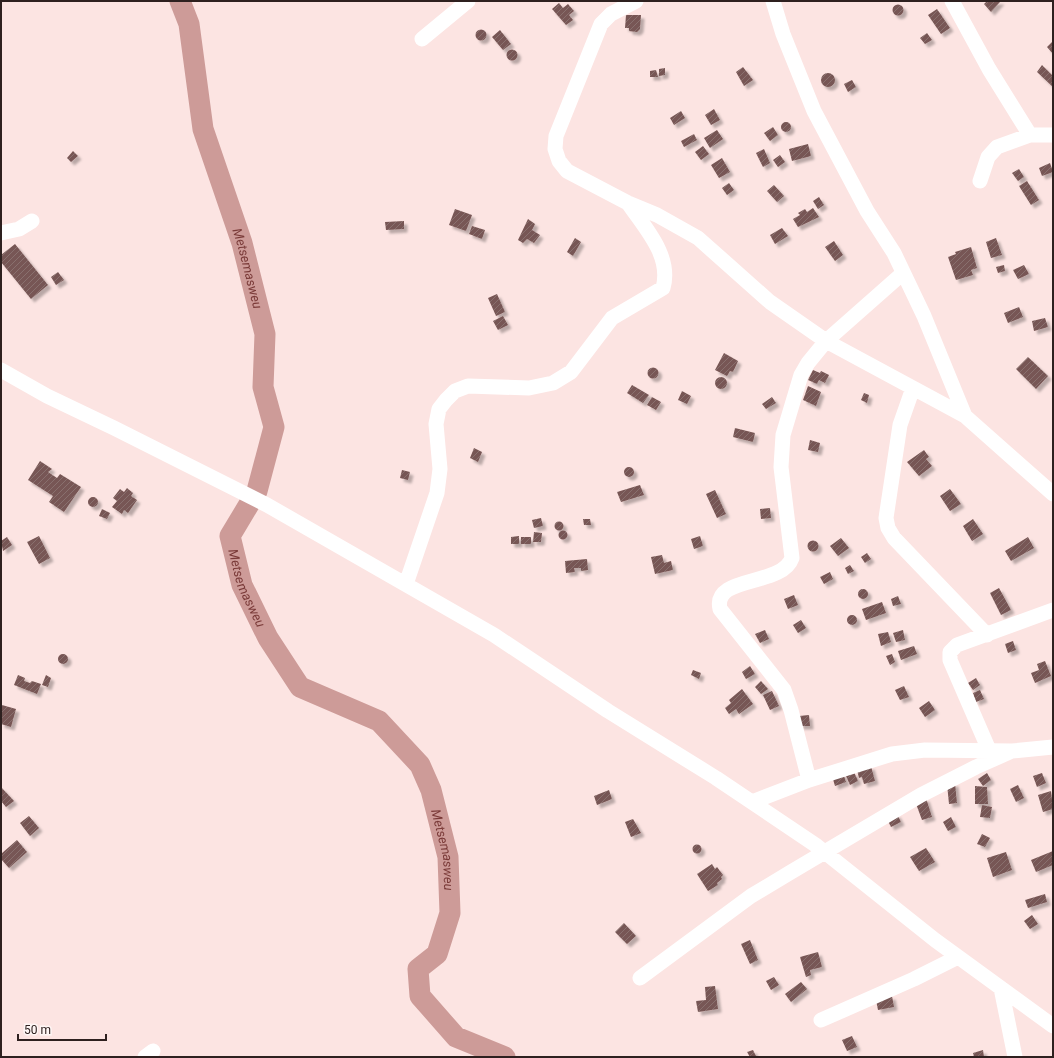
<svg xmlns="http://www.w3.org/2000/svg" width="1054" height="1058" viewBox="0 0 1054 1058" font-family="Roboto,sans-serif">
<defs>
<pattern id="building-hatch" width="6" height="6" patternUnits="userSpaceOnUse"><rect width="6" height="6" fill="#775654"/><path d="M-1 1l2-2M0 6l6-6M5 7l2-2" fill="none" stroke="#89706e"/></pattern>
<filter id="shadow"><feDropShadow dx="3.5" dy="3.5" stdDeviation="1" flood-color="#0004"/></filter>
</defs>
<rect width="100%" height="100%" fill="#fce4e2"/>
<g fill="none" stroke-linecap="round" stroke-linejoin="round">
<!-- river -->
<path stroke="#cd9b98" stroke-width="21" id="s1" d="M180,1L189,24L203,129L242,243L265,334L263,387L274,427L257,491L230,536L242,585L268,638L300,687L379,721L420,765L431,790L448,857L450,913L437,954L418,969L420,996L456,1037L505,1057"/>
</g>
<!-- building -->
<path fill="url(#building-hatch)" filter="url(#shadow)" d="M987,1H1001L991,12L984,4Z
M559,3L563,8L568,4L574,11L569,15L573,20L566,25L552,9Z
M892.5 10a5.5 5.5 0 1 1 11 0a5.5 5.5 0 1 1-11 0Z
M937,9L950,28L941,34L928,15Z
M626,15H641L640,29L637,32L629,31V28H625Z
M475.5 35a5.5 5.5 0 1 1 11 0a5.5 5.5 0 1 1-11 0Z
M500,30L511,44L503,50L492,37Z
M927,33L932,40L925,44L920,38Z
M1053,41V54L1047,47Z
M506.5 55a5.5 5.5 0 1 1 11 0a5.5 5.5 0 1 1-11 0Z
M1042,65L1053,76V87L1037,72Z
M743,67L753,80L744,86L736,72Z
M665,68V75L659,76V69Z
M656,70L658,77H650V71Z
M821 80a7 7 0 1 1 14 0a7 7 0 1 1-14 0Z
M852,80L856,87L848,92L844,84Z
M714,109L720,120L711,125L705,115Z
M681,111L685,118L674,125L670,118Z
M781 127a5 5 0 1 1 10 0a5 5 0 1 1-10 0Z
M773,127L778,135L770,141L764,133Z
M717,130L723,139L710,148L704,138Z
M694,134L697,140L684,147L681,141Z
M808,144L811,156L792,161L789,149Z
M703,146L709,154L701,160L695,152Z
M764,149L770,163L763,167L756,153Z
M73,151L78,156L71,162L67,158Z
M780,155L785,162L778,167L773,160Z
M722,158L730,172L719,178L711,165Z
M1050,163L1053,172L1042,176L1039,168Z
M1019,169L1024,177L1018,181L1012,173Z
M1027,181L1039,200L1031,205L1019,186Z
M729,183L734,190L727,195L722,188Z
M774,185L784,196L777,202L767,191Z
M819,197L824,205L818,209L813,201Z
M813,208L819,217L798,227L793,219L800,215L798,213L805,209L807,212Z
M455,209L472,215L466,231L449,225Z
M528,219L535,224L532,230L540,235L534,243L527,239L523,243L518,240Z
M404,221V229L386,230L385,222Z
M472,226L485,230L482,239L469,234Z
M782,228L788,236L775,244L770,235Z
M575,238L581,242L573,256L567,252Z
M996,238L1002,255L991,258L986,242Z
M834,241L843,255L835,261L825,247Z
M15,244L48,285L31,299L1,262V255Z
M971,247L977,268L971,270L973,275L956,280L948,257L956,254L955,252Z
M1004,265L1005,271L998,273L996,267Z
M1024,265L1029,274L1018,279L1013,270Z
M58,272L64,280L56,285L51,277Z
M497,294L505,312L496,316L488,298Z
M1019,307L1023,317L1008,323L1004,313Z
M503,316L508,325L498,330L493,321Z
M1045,318L1048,327L1034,331L1032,321Z
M724,353L738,361L733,372L730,371L727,376L715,370Z
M1028,357L1048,376L1036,389L1016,369Z
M647.5 373a5.5 5.5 0 1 1 11 0a5.5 5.5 0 1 1-11 0Z
M813,370L820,373L821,371L829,375L825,383L819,380L817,384L808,380Z
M715 383a6 6 0 1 1 12 0a6 6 0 1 1-12 0Z
M632,385L649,395L643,403L627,393Z
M808,386L821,392L816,406L803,400Z
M682,391L691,396L687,404L678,400Z
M864,393L869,395L867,403L861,400Z
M652,397L661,402L656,410L647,405Z
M772,397L776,403L766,409L762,404Z
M735,428L755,433L753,442L733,437Z
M810,440L820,443L818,452L808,450Z
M474,448L482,452L478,462L470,458Z
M924,450L929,457L926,459L932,466L919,476L907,462Z
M40,461L52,469L48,472L57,478L60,474L81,487L64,512L49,502L53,496L28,480Z
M624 472a5 5 0 1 1 10 0a5 5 0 1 1-10 0Z
M402,470L410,472L408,480L400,478Z
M640,485L644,495L621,502L617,492Z
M127,488L133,493L131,496L137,500L128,513L124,510L122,514L112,507L117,501L113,498L120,489L124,492Z
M950,489L961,504L950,511L940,496Z
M715,490L726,514L717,518L706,494Z
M88 502a5 5 0 1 1 10 0a5 5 0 1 1-10 0Z
M770,508L771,518L761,519L760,509Z
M102,509L110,513L107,519L99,516Z
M541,518L543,526L534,528L532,520Z
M583,519H590L591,525H584Z
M973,519L983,534L972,541L963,526Z
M554.5 526a4.5 4.5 0 1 1 9 0a4.5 4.5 0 1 1-9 0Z
M558.5 535a4.5 4.5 0 1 1 9 0a4.5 4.5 0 1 1-9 0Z
M534,532L542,533L541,542H533Z
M39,536L50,558L39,564L27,542Z
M519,536V544H511V537Z
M700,536L703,546L694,549L691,539Z
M7,537L12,545L3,551L1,541Z
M521,537H531V544H521Z
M1028,537L1034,548L1011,561L1005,551Z
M841,538L849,548L838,556L830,546Z
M807.5 546a5.5 5.5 0 1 1 11 0a5.5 5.5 0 1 1-11 0Z
M867,553L871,559L865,563L861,557Z
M662,555L664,563L671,561L673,570L655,574L651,557Z
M587,559L588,570L581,571V568H574L575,572L566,573L565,561Z
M850,565L854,571L848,574L845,568Z
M830,572L833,579L824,584L820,577Z
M999,588L1011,610L1001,615L990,593Z
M858 594a5 5 0 1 1 10 0a5 5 0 1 1-10 0Z
M794,595L798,605L788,609L784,599Z
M898,596L901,604L893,606L891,599Z
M882,602L886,613L866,620L862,609Z
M847 620a5 5 0 1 1 10 0a5 5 0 1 1-10 0Z
M801,620L806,628L798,633L793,625Z
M765,630L769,639L760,643L755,634Z
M903,630L905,640L896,642L893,633Z
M888,632L891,642L881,646L878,634Z
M1013,641L1016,650L1008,653L1005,644Z
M914,646L917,654L901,660L898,651Z
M58 659a5 5 0 1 1 10 0a5 5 0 1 1-10 0Z
M892,654L895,662L890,665L886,656Z
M1045,661L1051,676L1035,683L1031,673L1039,670L1037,664Z
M750,666L755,674L746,679L742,672Z
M693,670L701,673L699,679L691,675Z
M18,675L25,678L24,681L30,683L32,681L41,684L37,694L14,685Z
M46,675L51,678L48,687L42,685Z
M976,678L980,685L973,690L968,683Z
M761,681L768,689L761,694L755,687Z
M904,686L909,697L900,700L895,690Z
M742,689L753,704L739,714L736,709L729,714L725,708L731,703L729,700Z
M980,690L984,699L976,702L973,693Z
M772,691L779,706L770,710L763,695Z
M929,701L935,710L925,717L919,708Z
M2,705L16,709L11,727L1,724Z
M809,715L810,726H800L799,716Z
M871,766L875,781L864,784L862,777L859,778L857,770Z
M854,772L858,781L850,785L846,776Z
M843,773L846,782L835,786L832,776Z
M987,773L991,780L983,786L978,779Z
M1042,773L1046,783L1037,787L1033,776Z
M955,783L957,803L949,804L947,784Z
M1018,785L1024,798L1016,802L1010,789Z
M975,786L987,787L988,804H975Z
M1,787L14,801L6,807L1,801Z
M609,790L612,799L597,805L594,796Z
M1051,791L1053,809L1043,812L1038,795Z
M926,798L932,817L922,820L915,801Z
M982,805L992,807L990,818L980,817Z
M897,814L901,822L891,827L887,819Z
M29,816L39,828L30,836L20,823Z
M951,817L956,827L948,831L943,822Z
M633,819L641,833L631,837L625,822Z
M982,834L990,838L985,847L977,844Z
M17,840L27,852L9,868L1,859V854Z
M692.5 849a4.5 4.5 0 1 1 9 0a4.5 4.5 0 1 1-9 0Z
M926,848L935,862L919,871L910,857Z
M1053,851V865L1036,872L1031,860Z
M1006,852L1012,870L993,877L987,858Z
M712,864L715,869L717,867L723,875L721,877L722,879L717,883L718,885L708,891L697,874Z
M1045,894L1047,902L1028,908L1025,900Z
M1032,915L1038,924L1030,929L1024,921Z
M624,923L636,936L627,944L615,932Z
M750,940L758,960L750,964L741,944Z
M818,952L822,967L810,970L811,975L806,977L800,957Z
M774,977L779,985L771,990L766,981Z
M801,982L807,989L791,1002L785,994Z
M715,986L718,1009L698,1012L696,1001L706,1000L705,987Z
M892,996L894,1007L878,1010L876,1000Z
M852,1036L857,1047L847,1051L842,1040Z
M753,1050L756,1056L750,1057L747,1052Z
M983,1050L984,1057H974L973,1053Z"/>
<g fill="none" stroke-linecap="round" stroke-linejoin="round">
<!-- minor -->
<path stroke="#fff" stroke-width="15" d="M636,1L611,14L601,24L556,136L555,149L559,161L567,171L628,203L657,215L698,238L770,302L826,341L808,363L801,375L783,435L781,467L792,558C782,587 712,575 720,609L784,690L791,710L809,780
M773,1L783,34L814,111L867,211L894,253L924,316L965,416L1053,494
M952,1L989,69L1030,135
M422,39L468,1
M980,181L988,157L997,147L1030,135H1053
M1,233L19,229L32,221
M903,273L826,341L965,416
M1,370L47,396L114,428L267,505L494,635L608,711L716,778L817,846L935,940L1053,1026
M913,388L900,425L886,518L888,528L894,538L987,635
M406,584L437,493L440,469L436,424L439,409L446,400L455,391L468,386L529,388L553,383L571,372L612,318L663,288C672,256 645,228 628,203
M989,750L950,660V652L957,645L1053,610
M752,802L809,780L892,754L925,750L1012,751L1053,747
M640,978L751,896L791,872L921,795L976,767L1012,751
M1001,988L1015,1057
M821,1020L914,979L958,957
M145,1057L153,1051"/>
</g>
<g text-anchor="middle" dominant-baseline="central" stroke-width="4" stroke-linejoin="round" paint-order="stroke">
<!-- water labels -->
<g font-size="13" font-style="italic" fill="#7a3a38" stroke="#fef6f5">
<text stroke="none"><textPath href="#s1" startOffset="277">Metsemasweu</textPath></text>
<text stroke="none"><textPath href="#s1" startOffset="613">Metsemasweu</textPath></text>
<text stroke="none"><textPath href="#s1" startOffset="961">Metsemasweu</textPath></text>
</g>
</g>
<!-- border -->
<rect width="1054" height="1058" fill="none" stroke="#2e201f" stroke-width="4"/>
<!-- scale -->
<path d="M18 1034v6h88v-6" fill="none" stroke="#2e201f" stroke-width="2"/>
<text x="24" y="1034" font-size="12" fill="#2e201f" stroke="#fef6f5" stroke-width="3" paint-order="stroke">50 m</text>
</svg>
